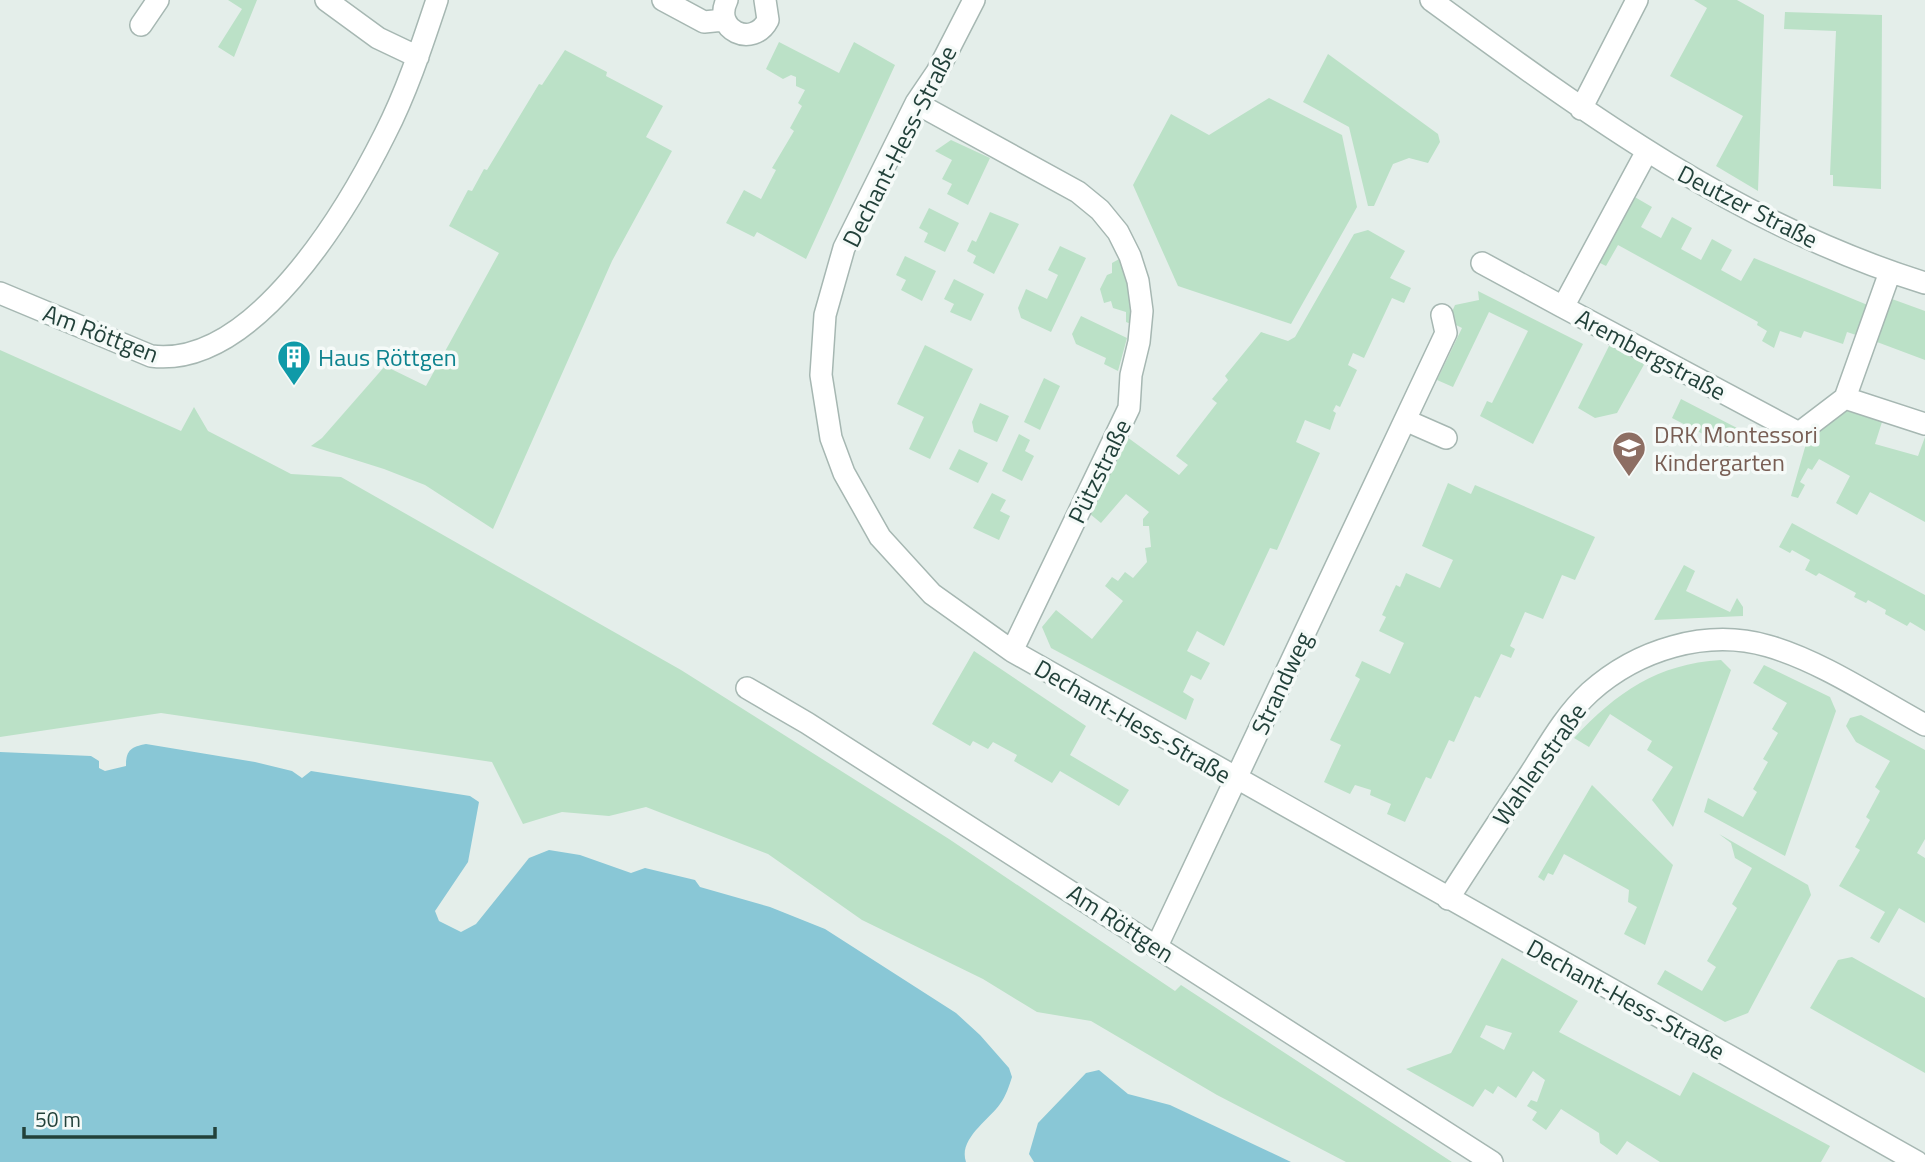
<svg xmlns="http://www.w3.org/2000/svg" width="1925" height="1162" viewBox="0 0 1925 1162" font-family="'Titillium Web',sans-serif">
<rect width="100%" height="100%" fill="#e4eeea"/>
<!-- green -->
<path fill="#bbe1c7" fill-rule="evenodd" d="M228,0H257L234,57L218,47L242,9Z
M1694,0H1737L1764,15L1758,191L1716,166L1743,116L1670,76L1707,8Z
M1785,12L1882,15L1881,189L1833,186V175H1830L1836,31L1784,29Z
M779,42L839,73L854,42L895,65L806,259L757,232L754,237L726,223L744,190L761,199L776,170L772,168L794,131L790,128L802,106L798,103L805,90L796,86V77L791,75L783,79L766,69Z
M565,50L607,72L606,76L663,106L646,137L672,151L612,261L493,529L425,485L384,469L311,446L322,438L385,366L426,386L499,253L449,226L468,190L472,191L484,169L487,170L539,84L542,85Z
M1328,54L1438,134L1440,142L1428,163L1409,158L1393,164L1374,206H1368L1349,127L1303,102Z
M1269,98L1342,135L1357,207L1291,324L1178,286L1133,185L1171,114L1209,135Z
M951,140L990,158L968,205L947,194L952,184L942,179L952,160L935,151Z
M1633,196L1652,207L1641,227L1661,238L1672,217L1692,228L1681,249L1701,260L1712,239L1732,250L1721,270L1741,281L1754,258L1870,306L1859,336L1847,332L1843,344L1804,331L1801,338L1780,331L1774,348L1762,341L1767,331L1757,325L1758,322L1618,245L1606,266L1596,261Z
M929,208L959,223L945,252L924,242L928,233L919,228Z
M990,212L1019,224L994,274L973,263L976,256L967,251L972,240L976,242Z
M1368,230L1405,251L1390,278L1411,288L1404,303L1392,298L1364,358L1353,353L1348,365L1357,370L1340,407L1336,405L1333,411L1336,413L1330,430L1305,420L1296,442L1320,453L1277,550L1270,548L1224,646L1197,631L1187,651L1210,663L1201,680L1191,675L1183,692L1194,699L1186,720L1051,648L1042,627L1056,610L1092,639L1123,601L1105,586L1112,577L1118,581L1125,572L1133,578L1147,562L1145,548L1151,547L1149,526H1143V519L1149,512L1126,494L1101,523L1090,514L1127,437L1179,475L1188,465L1176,456L1217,403L1212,399L1228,380L1225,376L1261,332L1288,341L1295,337L1354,234Z
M1060,246L1086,258L1051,332L1021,318L1018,308L1026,289L1047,299L1058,275L1048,270Z
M905,256L936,271L922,301L901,290L906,280L896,275Z
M1121,258L1132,304L1131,324L1126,322V312L1113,308L1111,301L1104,303L1100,289L1107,275L1112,273V263Z
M954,279L984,294L971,321L950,312L954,304L944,299Z
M1478,291L1583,344L1533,444L1480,416L1487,401L1492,403L1528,331L1489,312L1453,387L1437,380L1462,328L1448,321L1455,305L1479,300Z
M1892,299L1925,311V360L1877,342Z
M1081,316L1127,338L1118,371L1104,364L1106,358L1076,344L1072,334Z
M1613,338L1646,361L1617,413L1595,418L1578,408Z
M925,345L973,369L930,459L909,449L924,417L897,404Z
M0,350L181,431L194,407L208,431L291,474L341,477L681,670L949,839L1175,991L1181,985L1452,1162H1346L1217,1095L1091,1021L1037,1012L983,979L862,920L768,854L646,807L609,816L562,812L523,824L492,762L161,713L0,737Z
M1044,378L1060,386L1040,430L1024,422Z
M1681,399L1737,428L1728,447L1672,418Z
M980,403L1009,416L997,442L974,432L972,422Z
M1847,411L1882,422L1875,444L1918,456L1925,437V522L1870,492L1857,515L1836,503L1850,476L1819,459L1812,470L1808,468L1800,482L1805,485L1798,498L1791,496L1808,437Z
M1019,434L1030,440L1025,451L1034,456L1022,481L1002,471Z
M959,449L988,463L978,483L949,469Z
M1448,483L1471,494L1475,485L1595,537L1575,580L1562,575L1543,619L1525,612L1510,646L1515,649L1511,658L1501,654L1480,698L1475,696L1454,742L1449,740L1431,779L1426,777L1405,822L1387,814L1391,804L1370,795L1371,790L1355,785L1350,794L1324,782L1341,745L1330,740L1360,679L1355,676L1362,661L1390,674L1404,643L1379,631L1386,617L1382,615L1396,585L1400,587L1406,573L1440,588L1453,560L1422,546Z
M992,493L1006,500L1000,511L1010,516L999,540L973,528Z
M1792,523L1925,595V631L1910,622L1907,626L1885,614L1886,610L1868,600L1866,603L1854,597L1856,593L1819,573L1816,576L1805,570L1810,560L1792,550L1790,553L1779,547Z
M1684,565L1695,571L1686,591L1730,612L1737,598L1743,607V616L1654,620Z
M974,651L1086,726L1070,755L1129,790L1119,806L1060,771L1052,783L1014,761L1017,755L993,742L988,749L973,741L970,746L932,724Z
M1721,660L1731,670L1673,827L1652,800L1673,767L1647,750L1652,741L1610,714L1589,747L1574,738C1617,692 1657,664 1721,660Z
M1764,665L1830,697L1836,711L1785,856L1704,812L1708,798L1743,817L1757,792L1753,789L1768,762L1763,759L1778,733L1772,729L1787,703L1753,683Z
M1861,715L1925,750V839L1917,853L1925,858V923L1899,908L1879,943L1870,938L1885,912L1839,886L1860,850L1855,847L1870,820L1866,817L1880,791L1875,787L1890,761L1856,742L1846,726L1850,718Z
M1592,785L1673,865L1645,945L1624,934L1637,907L1628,902L1629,890L1564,854L1553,875L1548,873L1544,881L1538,877Z
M1719,834L1808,885L1811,895L1748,1013L1725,1022L1657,984L1665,970L1702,991L1716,967L1707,961L1737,908L1732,904L1752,868L1735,858L1731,843Z
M1852,957L1925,998V1073L1810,1008L1838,960Z
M1502,958L1578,1001L1559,1032L1680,1096L1693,1072L1830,1146L1821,1162H1660L1627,1141L1617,1155L1600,1143L1599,1133L1561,1109L1546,1130L1532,1120L1537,1112L1527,1106L1531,1100L1537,1102L1545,1080L1533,1071L1516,1098L1498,1086L1493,1094L1485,1089L1473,1107L1406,1069L1451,1053ZM1486,1025L1512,1033L1504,1050L1480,1037Z"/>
<!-- water -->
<path fill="#89c7d6" d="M146,744L255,762L292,771L302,778L311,771L470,796L479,802L468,862L435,911L439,921L461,932L476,924L529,858L549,850L580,855L631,873L645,868L695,880L700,887L770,907L825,929L956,1013L980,1035L1009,1068L1012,1077C1009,1086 1006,1096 1000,1104C989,1120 958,1139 966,1162H0V752L91,756L99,761V768L105,771L126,766C126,750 131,747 146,744Z
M1099,1070L1128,1094L1170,1105L1291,1162H1034L1029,1154L1038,1123L1086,1073Z"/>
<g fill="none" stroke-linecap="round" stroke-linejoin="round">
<!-- minor casing -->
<g stroke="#a6b7b2" stroke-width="24">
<path id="minor" d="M326,0L378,38L418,57
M663,0L704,22L724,20
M727,0C712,30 753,49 768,20L765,0
M974,0L937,72L916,103L844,248L825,315L821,375L831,438L844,473L880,537L932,594L1012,651L1917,1162
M1431,0C1587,114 1738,225 1925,283
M141,25L158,0
M916,103L1078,192L1100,210L1118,232L1130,256L1138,281L1142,311L1139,342L1131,375L1129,408L1012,651
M1581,109L1637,0
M1646,153L1563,307L1799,433L1845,398L1890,272
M1482,263L1563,307
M0,293L151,356C253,369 346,212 385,134C407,91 422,45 437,0
M1845,398L1925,424
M1405,420L1446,438
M747,688L807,723L1492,1162
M1448,899C1475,857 1502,816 1530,774C1548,746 1565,715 1590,692C1637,650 1706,628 1768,646C1821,661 1877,699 1925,725
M1157,946L1446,333L1442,315"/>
</g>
<!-- minor -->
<use href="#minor" stroke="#fff" stroke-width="21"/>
</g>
<!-- icons -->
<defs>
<g id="building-pin" transform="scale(1.75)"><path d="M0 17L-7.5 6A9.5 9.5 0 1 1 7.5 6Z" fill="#0f9aa8" stroke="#f5faf8"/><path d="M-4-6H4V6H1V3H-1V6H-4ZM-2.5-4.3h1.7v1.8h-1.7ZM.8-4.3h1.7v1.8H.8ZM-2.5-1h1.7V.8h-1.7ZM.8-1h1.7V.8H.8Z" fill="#fff"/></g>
<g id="school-pin" transform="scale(1.75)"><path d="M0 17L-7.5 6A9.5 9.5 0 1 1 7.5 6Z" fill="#8d6e63" stroke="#f5faf8"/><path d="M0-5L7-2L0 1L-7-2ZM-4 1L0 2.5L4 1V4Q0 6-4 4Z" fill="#fff"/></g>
</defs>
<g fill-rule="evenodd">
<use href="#building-pin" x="294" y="357"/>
<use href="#school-pin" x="1629" y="448"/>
</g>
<g text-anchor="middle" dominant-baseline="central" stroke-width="7" stroke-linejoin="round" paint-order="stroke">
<!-- street labels -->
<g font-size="24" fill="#22413a" stroke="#f5faf8">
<text transform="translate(899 146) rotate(-63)">Dechant-Hess-Straße</text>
<text transform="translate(1748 206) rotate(27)">Deutzer Straße</text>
<text transform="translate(101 333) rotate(21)">Am Röttgen</text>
<text transform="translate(1651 354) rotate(28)">Arembergstraße</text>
<text transform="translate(1099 471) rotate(-64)">Pützstraße</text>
<text transform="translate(1281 683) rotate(-65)">Strandweg</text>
<text transform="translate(1133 721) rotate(30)">Dechant-Hess-Straße</text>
<text transform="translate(1539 764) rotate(-55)">Wahlenstraße</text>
<text transform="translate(1121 923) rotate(33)">Am Röttgen</text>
<text transform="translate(1626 999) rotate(29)">Dechant-Hess-Straße</text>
</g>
<!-- culture labels -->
<g font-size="24" fill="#0d838f" stroke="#f5faf8" text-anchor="start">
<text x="318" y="357">Haus Röttgen</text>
</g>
<!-- education labels -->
<g font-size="24" fill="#785e54" stroke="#f5faf8" text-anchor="start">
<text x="1654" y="434">DRK Montessori<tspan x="1654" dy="28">Kindergarten</tspan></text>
</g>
</g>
<!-- scale -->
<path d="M24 1127v10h191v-10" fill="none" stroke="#22413a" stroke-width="3.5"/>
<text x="35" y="1127" font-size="21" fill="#22413a" stroke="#f5faf8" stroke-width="5" paint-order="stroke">50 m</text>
</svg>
